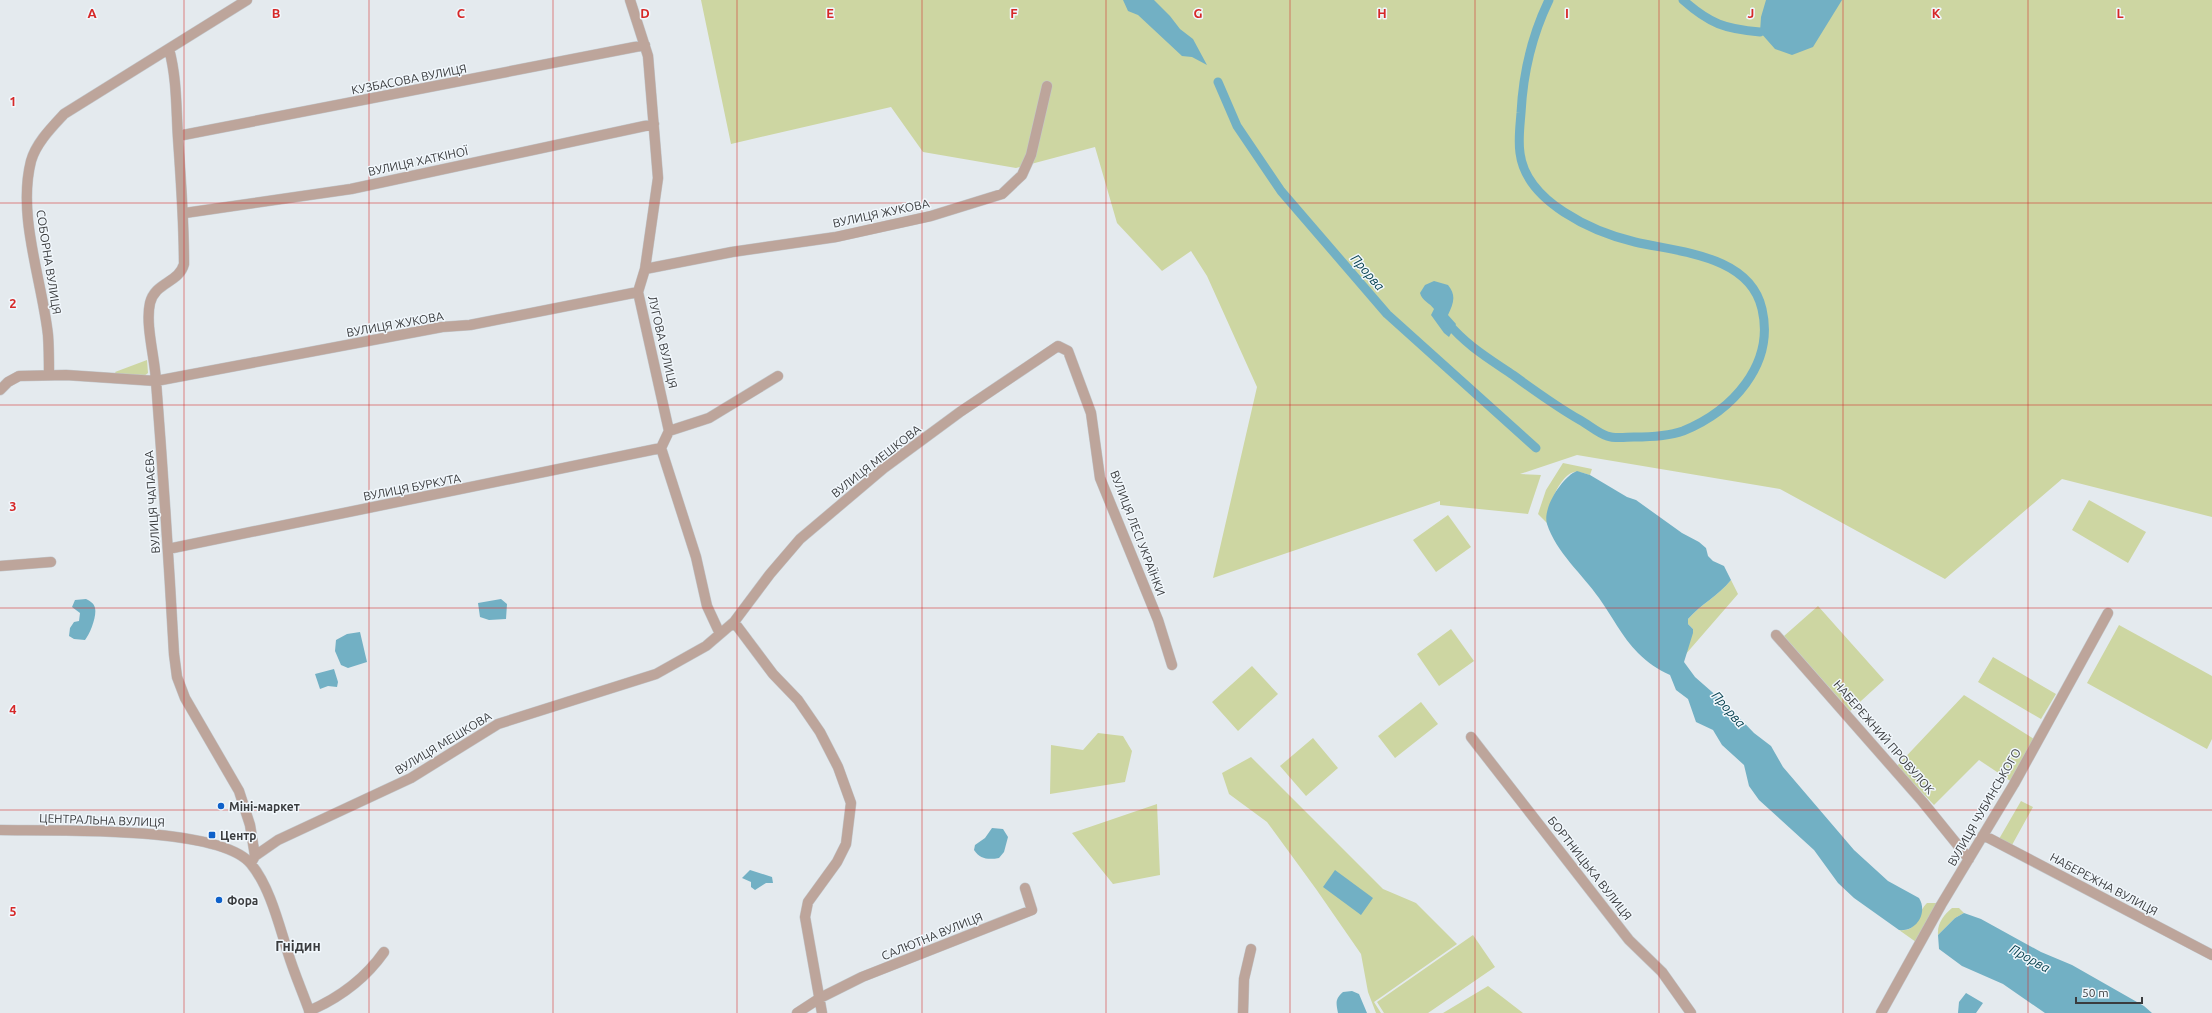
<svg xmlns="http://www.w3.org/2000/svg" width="2212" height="1013" viewBox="0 0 2212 1013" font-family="Ubuntu,sans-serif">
<rect width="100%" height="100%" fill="#e4eaee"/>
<!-- green -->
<path fill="#cdd6a2" d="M701,0H2212V517L2062,479L1945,579L1780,489L1577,455L1520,474L1541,475L1528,514L1440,505V501L1213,578L1257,387L1207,276L1191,251L1162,271L1117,223L1095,147L1016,168L923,152L891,107L731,144Z
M147,360L148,373L144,376L117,375L115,372Z
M1563,463L1592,469L1590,475C1585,474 1579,471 1574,472C1559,476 1547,508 1547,523L1538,514L1546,490Z
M2089,500L2146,532L2128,563L2072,530Z
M1448,515L1471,547L1436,572L1413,540Z
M1731,580L1738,594L1685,655L1693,629L1688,624V619C1701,604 1718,596 1731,580Z
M1818,606L1884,680L1850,711L1784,636Z
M2119,625L2212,676V739L2207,749L2087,683Z
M1451,629L1474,661L1439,686L1417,654Z
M1993,657L2056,694L2041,719L1978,682Z
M1252,666L1278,694L1238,731L1212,702Z
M1964,695L2037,741L2012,782L1979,760L1934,805L1897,766Z
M1421,702L1438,724L1395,758L1378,736Z
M1098,733L1123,736L1132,751L1125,782L1050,794L1051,745L1083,750Z
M1313,738L1338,768L1306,796L1280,766Z
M1251,757L1383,889L1416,903L1457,944L1374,1002L1381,1013H1376L1368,992L1361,954L1316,889L1267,822L1229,794L1222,773Z
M2021,801L2033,807L2012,845L1999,839Z
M1157,804L1160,875L1113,884L1072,833Z
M1927,903H1937L1916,942L1899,930C1919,933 1917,912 1927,903Z
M1952,908H1959L1964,913L1955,918L1938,935C1937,923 1944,915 1952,908Z
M1473,935L1495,967L1428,1013H1384L1377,1002Z
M1488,986L1523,1013H1443Z"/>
<!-- water -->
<path fill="#72b0c4" d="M1123,0H1154L1170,16L1180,29L1193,39L1207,65L1192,57L1182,56L1138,15L1128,11Z
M1766,0H1842L1813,47L1792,55L1775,49L1760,32L1761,17Z
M1434,281L1448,285C1457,296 1453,304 1448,315L1456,324L1449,337L1444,333L1431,315L1434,309C1430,303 1422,301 1420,293L1425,285Z
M1577,471L1590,475L1627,497L1636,500L1682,533L1699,542L1706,548L1708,556L1713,561L1724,566L1731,580C1718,596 1701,604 1688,619V624L1693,629V633L1684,662L1695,677L1728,706L1754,733L1771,746L1783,767L1854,850L1888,881L1919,898C1928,912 1917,932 1899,930L1854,898L1838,883L1814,850L1759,800L1749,786L1744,765L1722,745L1713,730L1696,722L1688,699L1676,690L1670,675C1657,669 1648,663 1638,653C1622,637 1612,616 1599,598C1583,575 1556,552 1547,524C1542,508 1563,476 1577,471Z
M86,599C90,601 94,603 95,608C97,616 90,634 85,640L74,639L69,636L70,628L74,622L79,621L80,613L72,607L75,600Z
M501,599L507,604L506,619L489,620L480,617L478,603Z
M360,632L367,662L348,668L341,665L335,651L336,640L347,634Z
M334,669L338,682L337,687L328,686L320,689L315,674Z
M992,828L1003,829L1008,837L1004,852L999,858C988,860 980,859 974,850L975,845L985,838Z
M750,870L772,877L773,883H766L755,890L751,887V882L742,878Z
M1335,870L1373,898L1361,915L1323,887Z
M1964,913L1981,919L2041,952L2072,965L2144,1006L2152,1013H2045L2003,984L1962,966L1939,949L1938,935L1955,918Z
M1352,991L1359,994L1367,1013H1338C1336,1003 1335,999 1343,992Z
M1966,993L1983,1003L1976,1013H1958L1959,1002Z"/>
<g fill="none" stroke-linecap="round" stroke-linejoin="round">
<!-- canal -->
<path stroke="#72b0c4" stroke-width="9" d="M1683,0C1710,24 1725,29 1760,32
M1218,82L1237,126L1281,191L1387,314L1536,448
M1447,322C1466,345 1488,358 1513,375C1535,391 1557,407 1580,420C1589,425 1598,433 1607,436C1615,439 1626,437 1634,437C1649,437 1669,436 1683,431C1732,411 1775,365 1762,309C1750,255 1678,252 1635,242C1593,232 1526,202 1520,153C1518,140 1520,126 1521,113C1523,74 1532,35 1549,0"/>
<!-- minor casing -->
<g stroke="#c2c7cb" stroke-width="11">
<path id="minor" d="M630,0L648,56L658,178L645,269L638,292L669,431L661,448L696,557L707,606L720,634
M169,49C177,79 176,107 178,138C181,180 184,221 184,264C179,283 155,282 150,303C145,325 155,358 156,381C163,472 169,563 174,654L177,677L185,698L239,791L250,825L255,856L251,863
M178,136L645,45
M185,213L351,189L654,124
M645,269L732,252L836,237L931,216L1002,194L1022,175L1031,155L1047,86
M49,375C49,362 49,348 48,335C42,280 17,216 31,161C36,143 52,127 64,114L247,0
M0,390L8,382L19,376L66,375L156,381L442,327L470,325L638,292
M669,431L709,418L778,376
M168,549L661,448
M0,566L51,562
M734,622L773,674L798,700L820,732L838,767L851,803L846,844L837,862L808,902L805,917L822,1013
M1776,635L1922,801L1969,859
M1471,737L1629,940L1662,972L1691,1013
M0,830C52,831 220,825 251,864C270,887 279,925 288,953C294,973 303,993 310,1013
M1983,835L2212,955
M255,856L278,840L411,778L498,724L656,674L706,646L734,622L770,574L800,539L884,468L960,412L1058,346L1068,351L1091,413L1100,478L1158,620L1172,665
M309,1011C339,998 365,979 384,952
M797,1013L820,998L862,977L1032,910L1025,888
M1243,1013L1244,979L1251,949
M1881,1013L1941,905L2014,784L2108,613"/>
</g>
<!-- minor -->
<use href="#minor" stroke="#bda59b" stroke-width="10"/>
</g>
<!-- grid -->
<path fill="none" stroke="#d62828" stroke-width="1" stroke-opacity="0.55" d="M184,0V1013M369,0V1013M553,0V1013M737,0V1013M922,0V1013M1106,0V1013M1290,0V1013M1475,0V1013M1659,0V1013M1843,0V1013M2028,0V1013M0,203H2212M0,405H2212M0,608H2212M0,810H2212"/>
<!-- markers -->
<g fill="#0e61ca" stroke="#f1f7fc" stroke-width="1.5">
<circle cx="221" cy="806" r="4"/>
<rect x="208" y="831" width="8" height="8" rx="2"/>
<circle cx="219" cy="900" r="4"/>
</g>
<g text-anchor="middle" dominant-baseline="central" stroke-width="3" stroke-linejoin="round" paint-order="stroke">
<!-- street labels -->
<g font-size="12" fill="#3a3c3e" stroke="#f1f7fc">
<text transform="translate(409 79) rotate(-11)">КУЗБАСОВА ВУЛИЦЯ</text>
<text transform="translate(418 161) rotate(-12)">ВУЛИЦЯ ХАТКІНОЇ</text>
<text transform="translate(881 213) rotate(-12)">ВУЛИЦЯ ЖУКОВА</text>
<text transform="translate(49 262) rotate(81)">СОБОРНА ВУЛИЦЯ</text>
<text transform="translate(395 324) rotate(-10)">ВУЛИЦЯ ЖУКОВА</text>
<text transform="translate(663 342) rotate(77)">ЛУГОВА ВУЛИЦЯ</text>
<text transform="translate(876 461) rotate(-38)">ВУЛИЦЯ МЕШКОВА</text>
<text transform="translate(412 487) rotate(-11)">ВУЛИЦЯ БУРКУТА</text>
<text transform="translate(152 502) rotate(-94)">ВУЛИЦЯ ЧАПАЄВА</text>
<text transform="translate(1138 533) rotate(69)">ВУЛИЦЯ ЛЕСІ УКРАЇНКИ</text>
<text transform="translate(1884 737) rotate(49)">НАБЕРЕЖНИЙ ПРОВУЛОК</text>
<text transform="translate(443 743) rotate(-31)">ВУЛИЦЯ МЕШКОВА</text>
<text transform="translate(1984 807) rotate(-60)">ВУЛИЦЯ ЧУБИНСЬКОГО</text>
<text transform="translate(102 820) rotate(2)">ЦЕНТРАЛЬНА ВУЛИЦЯ</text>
<text transform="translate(1590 868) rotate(52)">БОРТНИЦЬКА ВУЛИЦЯ</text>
<text transform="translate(2104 884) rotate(28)">НАБЕРЕЖНА ВУЛИЦЯ</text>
<text transform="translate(932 936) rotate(-22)">САЛЮТНА ВУЛИЦЯ</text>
</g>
<!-- poi labels -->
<g font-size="12" font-weight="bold" fill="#3a3c3e" stroke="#f1f7fc" text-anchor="start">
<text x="229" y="806">Міні-маркет</text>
<text x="220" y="835">Центр</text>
<text x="227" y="900">Фора</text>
</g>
<!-- water labels -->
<g font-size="13" font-style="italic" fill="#013d4b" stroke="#f1f7fc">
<text transform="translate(1368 272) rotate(49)">Прорва</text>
<text transform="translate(1729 709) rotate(49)">Прорва</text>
<text transform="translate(2030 958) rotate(29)">Прорва</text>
</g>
<!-- quarter labels -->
<g font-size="14" font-weight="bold" fill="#3a3c3e" stroke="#f1f7fc">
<text x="298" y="946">Гнідин</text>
</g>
</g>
<g font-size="13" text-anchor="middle" font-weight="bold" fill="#d62828" stroke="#f1f7fc" stroke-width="3" stroke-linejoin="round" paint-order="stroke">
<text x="92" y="18">A</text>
<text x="276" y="18">B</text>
<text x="461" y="18">C</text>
<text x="645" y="18">D</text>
<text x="830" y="18">E</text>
<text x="1014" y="18">F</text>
<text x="1198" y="18">G</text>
<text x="1382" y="18">H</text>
<text x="1567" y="18">I</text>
<text x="1751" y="18">J</text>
<text x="1936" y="18">K</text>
<text x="2120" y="18">L</text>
<text x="13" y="106">1</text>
<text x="13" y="308">2</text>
<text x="13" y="511">3</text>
<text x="13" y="714">4</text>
<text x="13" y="916">5</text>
</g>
<!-- scale -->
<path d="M2076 997v6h66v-6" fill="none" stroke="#3a3c3e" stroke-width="2"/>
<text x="2082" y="997" font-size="12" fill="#3a3c3e" stroke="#f1f7fc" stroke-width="3" paint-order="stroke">50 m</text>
</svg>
